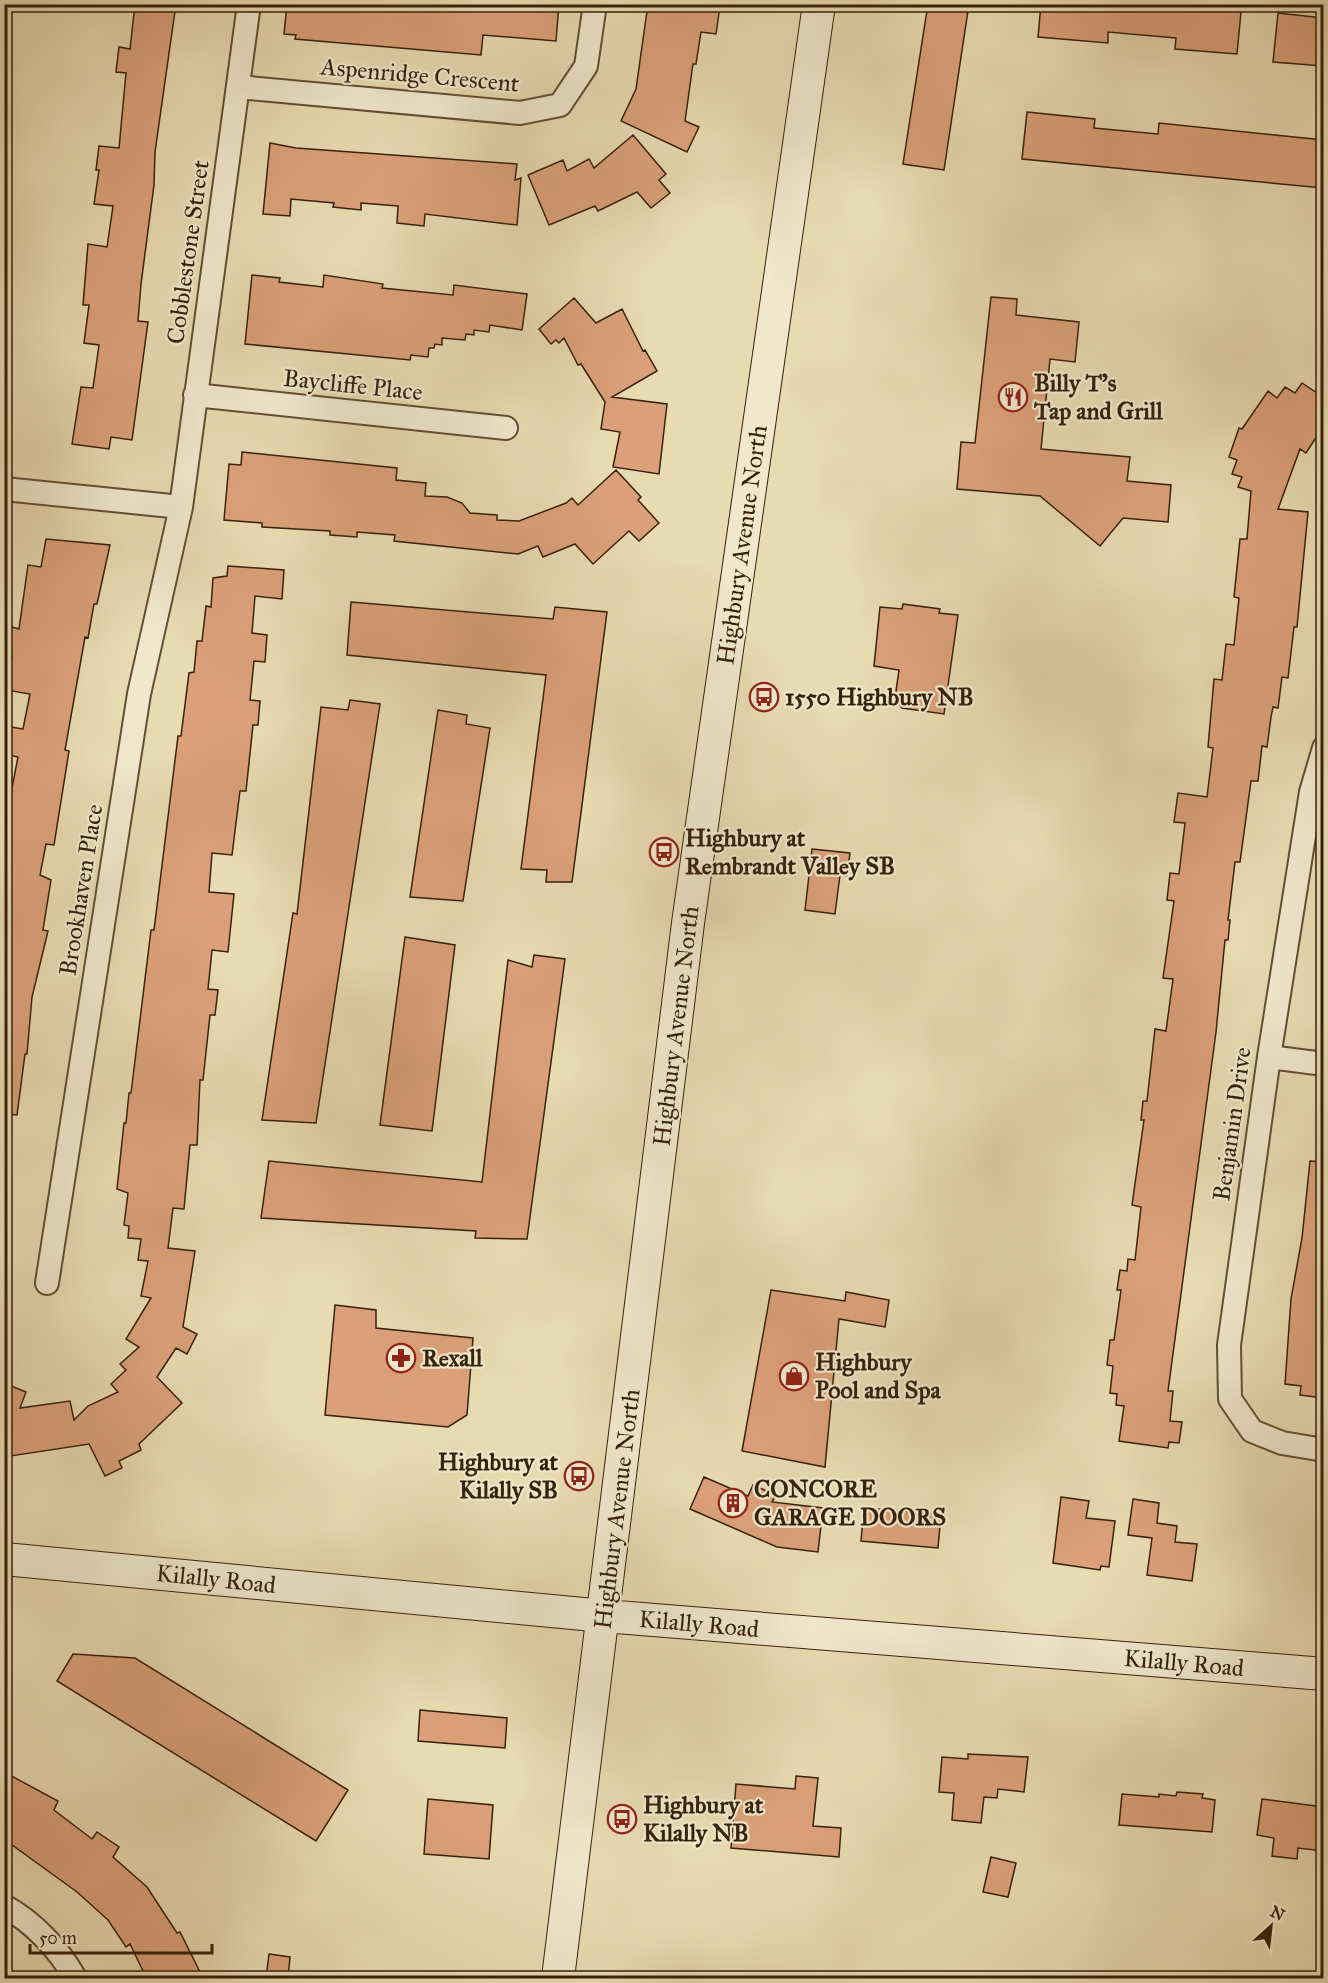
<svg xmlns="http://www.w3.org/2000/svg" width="1328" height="1983" viewBox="0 0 1328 1983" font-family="'IM FELL Great Primer',serif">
<rect width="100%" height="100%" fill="#e8dab1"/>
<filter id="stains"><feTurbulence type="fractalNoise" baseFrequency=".00333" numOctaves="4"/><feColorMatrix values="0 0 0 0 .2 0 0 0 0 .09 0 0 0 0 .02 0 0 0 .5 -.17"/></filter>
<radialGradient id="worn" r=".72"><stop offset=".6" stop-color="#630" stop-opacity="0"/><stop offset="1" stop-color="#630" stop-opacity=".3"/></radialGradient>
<!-- building -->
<path fill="#dba079" stroke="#36210b" stroke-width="1.5" d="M135,4H176L155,152L154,185L141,284L138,321L148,322L132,440L111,437L109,449L72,444L81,387L93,388L99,345L84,343L89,305H83L88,244L107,247L113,206L94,204L99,170H96L99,146L119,148L126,73L116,72L119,47L130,49Z
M287,4H559L556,41L483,35L481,55L295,39L296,35L284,34Z
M648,4L720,6L716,34L701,32L696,64H693L685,121L699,127L687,152L621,121L636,89Z
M928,4H969L944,170L903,164Z
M1041,4H1163L1241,12L1237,54L1175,49L1176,38L1108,32V43L1038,37Z
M1278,13L1323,18V66L1273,62Z
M1027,112L1095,119L1094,128L1158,134L1159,123L1323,140V188L1022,159Z
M633,135L666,174L659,180L670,193L651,208L637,192L598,211L595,206L549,225L528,175L563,160L567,171L589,159L594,168Z
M270,143L296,148L517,164L515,180L521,178L517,225L425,214L424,226L397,223L398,206L361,203V210L333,207L334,203L291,199L290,216L263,214Z
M252,275L280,278L279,282L323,287L324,275L383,284L382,288L453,295L454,285L527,294L522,330L490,325L489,332L474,330V335L466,334L465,340L442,338V345L435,344L434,348H429L428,357L411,355L410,360L245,344Z
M991,297L1017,299L1016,315L1079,322L1075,362L1050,359L1041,449L1130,457L1127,481L1171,485L1168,522L1123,518L1100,546L1040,496L957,489L961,442L975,443Z
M574,298L596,323L622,309L643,351L645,350L657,371L612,397L667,404L659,474L613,467L620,432L601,429L605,402L581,364L578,365L564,338L559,343L556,340L551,344L539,329Z
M1302,383L1323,397V427L1306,453L1300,449L1278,509L1308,512L1297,627H1294L1288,678L1282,677L1278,708L1273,707L1271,717L1267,747L1262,746L1258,781H1251L1240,862H1235L1228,920H1230L1228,940H1225L1216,1032L1168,1391H1173L1170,1421L1182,1422L1179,1443L1169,1442L1168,1448L1119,1441L1124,1406L1116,1405L1117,1394L1110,1393L1113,1366L1107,1365L1110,1340H1114L1121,1290H1117L1120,1270L1127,1271L1128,1259L1135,1260L1141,1207L1132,1205L1144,1120H1141L1143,1101H1147L1155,1029L1166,1031L1173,979L1163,978L1174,901L1167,900L1170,873L1179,874L1185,823L1174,822L1178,793L1207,797L1213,748L1208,747L1214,679L1222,680L1226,644L1234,645L1239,598L1234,597L1240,539H1247L1251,491L1238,487L1242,477L1232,474L1237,460L1229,457L1239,428L1242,429L1268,391L1277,398L1285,387L1295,393Z
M242,452L397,468L396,480L426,483L425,496L447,497L462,503L470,513L497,515V520L519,521L566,503L572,498L578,505L616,470L641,497L638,500L659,523L639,541L629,531L593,564L575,544L543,557L538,546L518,554L394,541L395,535L357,532V537L330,535V531L262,527V523L224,520L229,464L241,465Z
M46,539L110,545L97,604H94L88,638L85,637L65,750L69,751L54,845L46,844L40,875L51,880L43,930L48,931L32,997L27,1054H25L17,1115L4,1114V792L11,793L18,757L4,754V726L23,729L30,694L6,690L12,656L7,655L12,627L19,629L28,565L41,567Z
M228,566L284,570L282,599L255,596L252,633L267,635L265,662L254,661L250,700L260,701L258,725H253L246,791H240L232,855L212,853L209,892L234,894L228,952L212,950L208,989L218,990L215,1015H210L203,1080H200L197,1145H190L184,1209L173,1208L168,1248L195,1251L183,1327L197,1334L187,1354L176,1348L157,1377L182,1403L139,1444L141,1450L119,1461L122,1468L105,1476L89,1444L4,1457V1383L26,1392L20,1408L70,1401L74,1420L88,1406L118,1392L111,1384L126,1370L120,1364L139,1347L126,1339L151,1298L141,1296L148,1261L138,1260L141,1239L128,1238L129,1226L124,1225L128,1193L117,1189L124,1123H126L129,1093H131L151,930H154L178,736H181L189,673L194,672L197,641H202L206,606L211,607L213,578L227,576Z
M351,602L553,619L555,607L607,612L572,882H546L547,870L521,869L546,675L347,655Z
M903,604L940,609L939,613L958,615L944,714L902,708L895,698L899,670L874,666L880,607L902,609Z
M350,700L380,704L316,1123L262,1120L293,913L297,914L321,707L348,710Z
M438,710L467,715L466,724L490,728L463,901L410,897Z
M812,849L850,853L847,876L840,875L835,914L805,910Z
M405,937L455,945L432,1131L380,1125Z
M534,955L565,959L527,1239L475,1238L476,1231L261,1218L269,1161L482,1182L508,960L532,967Z
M1310,1161L1323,1162V1398L1300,1395L1301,1386L1285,1384L1291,1299L1302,1238Z
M771,1290L845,1301L846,1292L889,1300L885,1327L839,1319L825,1467L742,1451Z
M335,1305L376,1310V1328L473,1338L467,1415L448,1427L325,1415Z
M704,1477L748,1496L753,1485L776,1495L772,1502L823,1508L818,1552L777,1547L690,1509Z
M1061,1497L1089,1501L1086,1518L1115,1521L1109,1567L1101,1566L1100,1570L1053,1563Z
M1133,1499L1159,1503L1157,1523L1177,1526L1175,1542L1197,1544L1192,1581L1147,1575L1152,1538L1128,1535Z
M864,1508L941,1514L938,1548L861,1541Z
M73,1654L135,1658L348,1790L316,1841L57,1681Z
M420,1710L507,1718L505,1748L418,1741Z
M968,1754L1028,1757L1024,1792L998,1789L997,1798L984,1797L981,1823L952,1820L954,1793L939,1792L942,1757L968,1759Z
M4,1772L58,1801L54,1810L92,1839L97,1832L119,1847L113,1857L147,1887L177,1933L180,1932L203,1978H151L149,1971L144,1973L130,1944L126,1947L108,1920L77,1892L4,1839Z
M796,1776L818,1778L813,1826L841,1828L839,1857L731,1848L736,1784L795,1789Z
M1177,1792L1203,1794L1202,1798L1215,1800L1212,1832L1119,1825L1122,1794L1159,1797V1794L1176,1796Z
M428,1799L493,1805L489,1859L424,1854Z
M1262,1799L1323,1807V1851L1298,1848L1297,1859L1272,1856L1274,1838L1257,1835Z
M991,1857L1016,1863L1008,1897L983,1892Z
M269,1954L290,1957L288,1978H266Z"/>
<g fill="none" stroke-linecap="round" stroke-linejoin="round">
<!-- street casing -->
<g stroke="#624f34" stroke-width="26">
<path id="street" d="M238,87L520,113L560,105L586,66L595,4
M195,395L506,428
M4,489L181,507
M1324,748L1311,792L1269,1057L1229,1345L1230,1399L1252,1431L1282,1443L1324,1450
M1269,1057L1324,1064
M47,1283L139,694L181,507L249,4
M4,1906C33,1922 59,1949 75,1978"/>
</g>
<!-- secondary casing -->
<g stroke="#36210b" stroke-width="34">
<path id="secondary" d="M4,1559L604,1616L1324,1674
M558,1978L688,923L819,4"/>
</g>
<!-- street -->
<use href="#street" stroke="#f0e7cc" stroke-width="22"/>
<!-- secondary -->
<use href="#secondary" stroke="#f0e7cc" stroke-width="32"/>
</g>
<!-- icons -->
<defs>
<g id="restaurant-ring" transform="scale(1.5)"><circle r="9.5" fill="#f0e7cc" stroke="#8f2418" stroke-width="1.5"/><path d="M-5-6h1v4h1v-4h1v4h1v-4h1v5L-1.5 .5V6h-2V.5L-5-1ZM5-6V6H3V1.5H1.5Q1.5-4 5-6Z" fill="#8f2418"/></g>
<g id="bus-ring" transform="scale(1.5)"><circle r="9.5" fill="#f0e7cc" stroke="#8f2418" stroke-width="1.5"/><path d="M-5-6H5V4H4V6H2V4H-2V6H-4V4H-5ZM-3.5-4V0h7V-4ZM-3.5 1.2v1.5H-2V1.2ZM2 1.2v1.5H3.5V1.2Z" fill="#8f2418"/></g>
<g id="pharmacy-ring" transform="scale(1.5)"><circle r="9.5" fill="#f0e7cc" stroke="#8f2418" stroke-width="1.5"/><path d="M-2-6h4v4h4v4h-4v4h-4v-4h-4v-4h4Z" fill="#8f2418"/></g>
<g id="shop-ring" transform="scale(1.5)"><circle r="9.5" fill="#f0e7cc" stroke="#8f2418" stroke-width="1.5"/><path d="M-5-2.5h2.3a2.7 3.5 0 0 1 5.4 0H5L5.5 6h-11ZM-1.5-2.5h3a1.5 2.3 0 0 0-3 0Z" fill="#8f2418"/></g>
<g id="building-ring" transform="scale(1.5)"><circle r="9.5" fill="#f0e7cc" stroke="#8f2418" stroke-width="1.5"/><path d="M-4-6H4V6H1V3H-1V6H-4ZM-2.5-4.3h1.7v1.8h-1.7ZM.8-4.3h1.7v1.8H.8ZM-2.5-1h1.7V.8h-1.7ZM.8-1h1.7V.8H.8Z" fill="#8f2418"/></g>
</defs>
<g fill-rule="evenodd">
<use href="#restaurant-ring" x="1013" y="397"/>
<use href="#bus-ring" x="764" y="697"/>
<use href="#bus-ring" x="664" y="852"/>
<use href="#pharmacy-ring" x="401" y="1358"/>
<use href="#shop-ring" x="794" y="1376"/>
<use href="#bus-ring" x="579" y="1476"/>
<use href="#building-ring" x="733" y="1503"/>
<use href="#bus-ring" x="622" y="1819"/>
</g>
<g text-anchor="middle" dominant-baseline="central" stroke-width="4.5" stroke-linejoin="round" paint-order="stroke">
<!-- street labels -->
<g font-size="24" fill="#36210b" stroke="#f0e7cc">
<text transform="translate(420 75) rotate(5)">Aspenridge Crescent</text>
<text transform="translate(188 252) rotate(-82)">Cobblestone Street</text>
<text transform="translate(353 385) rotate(6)">Baycliffe Place</text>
<text transform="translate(742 545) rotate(-82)">Highbury Avenue North</text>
<text transform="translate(81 890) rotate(-81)">Brookhaven Place</text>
<text transform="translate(676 1026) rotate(-83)">Highbury Avenue North</text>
<text transform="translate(1232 1124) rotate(-82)">Benjamin Drive</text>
<text transform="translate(617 1509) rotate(-83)">Highbury Avenue North</text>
<text transform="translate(216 1579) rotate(6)">Kilally Road</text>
<text transform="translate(699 1624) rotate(5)">Kilally Road</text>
<text transform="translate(1184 1663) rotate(5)">Kilally Road</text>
</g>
<!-- poi labels -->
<g font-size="24" font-weight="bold" fill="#36210b" stroke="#f0e7cc" text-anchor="start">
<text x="1034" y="383">Billy T's<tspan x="1034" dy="28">Tap and Grill</tspan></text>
<text x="785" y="697">1550 Highbury NB</text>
<text x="685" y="838">Highbury at<tspan x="685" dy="28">Rembrandt Valley SB</tspan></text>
<text x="422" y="1358">Rexall</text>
<text x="815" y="1362">Highbury<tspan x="815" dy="28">Pool and Spa</tspan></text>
<text x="558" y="1462" text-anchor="end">Highbury at<tspan x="558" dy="28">Kilally SB</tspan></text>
<text x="754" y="1489">CONCORE<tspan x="754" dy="28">GARAGE DOORS</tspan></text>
<text x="643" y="1805">Highbury at<tspan x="643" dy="28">Kilally NB</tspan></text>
</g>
</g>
<!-- margin -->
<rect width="1328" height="1983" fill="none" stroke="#e8dab1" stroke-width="24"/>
<rect x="6" y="6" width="1316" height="1971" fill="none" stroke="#36210b" stroke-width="3"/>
<rect x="12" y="12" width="1304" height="1959" fill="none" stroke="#36210b" stroke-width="1.5"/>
<!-- north arrow -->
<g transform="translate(1271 1926) rotate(27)" stroke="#f0e7cc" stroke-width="4.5" paint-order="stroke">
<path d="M0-4.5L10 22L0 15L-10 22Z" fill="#36210b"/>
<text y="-9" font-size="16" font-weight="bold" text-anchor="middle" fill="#36210b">N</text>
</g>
<!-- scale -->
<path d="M30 1944v9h182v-9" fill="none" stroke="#36210b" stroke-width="3"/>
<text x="39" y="1944" font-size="18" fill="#36210b" stroke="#f0e7cc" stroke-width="4.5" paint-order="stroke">50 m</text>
<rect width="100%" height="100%" filter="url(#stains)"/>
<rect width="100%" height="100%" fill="url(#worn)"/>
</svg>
